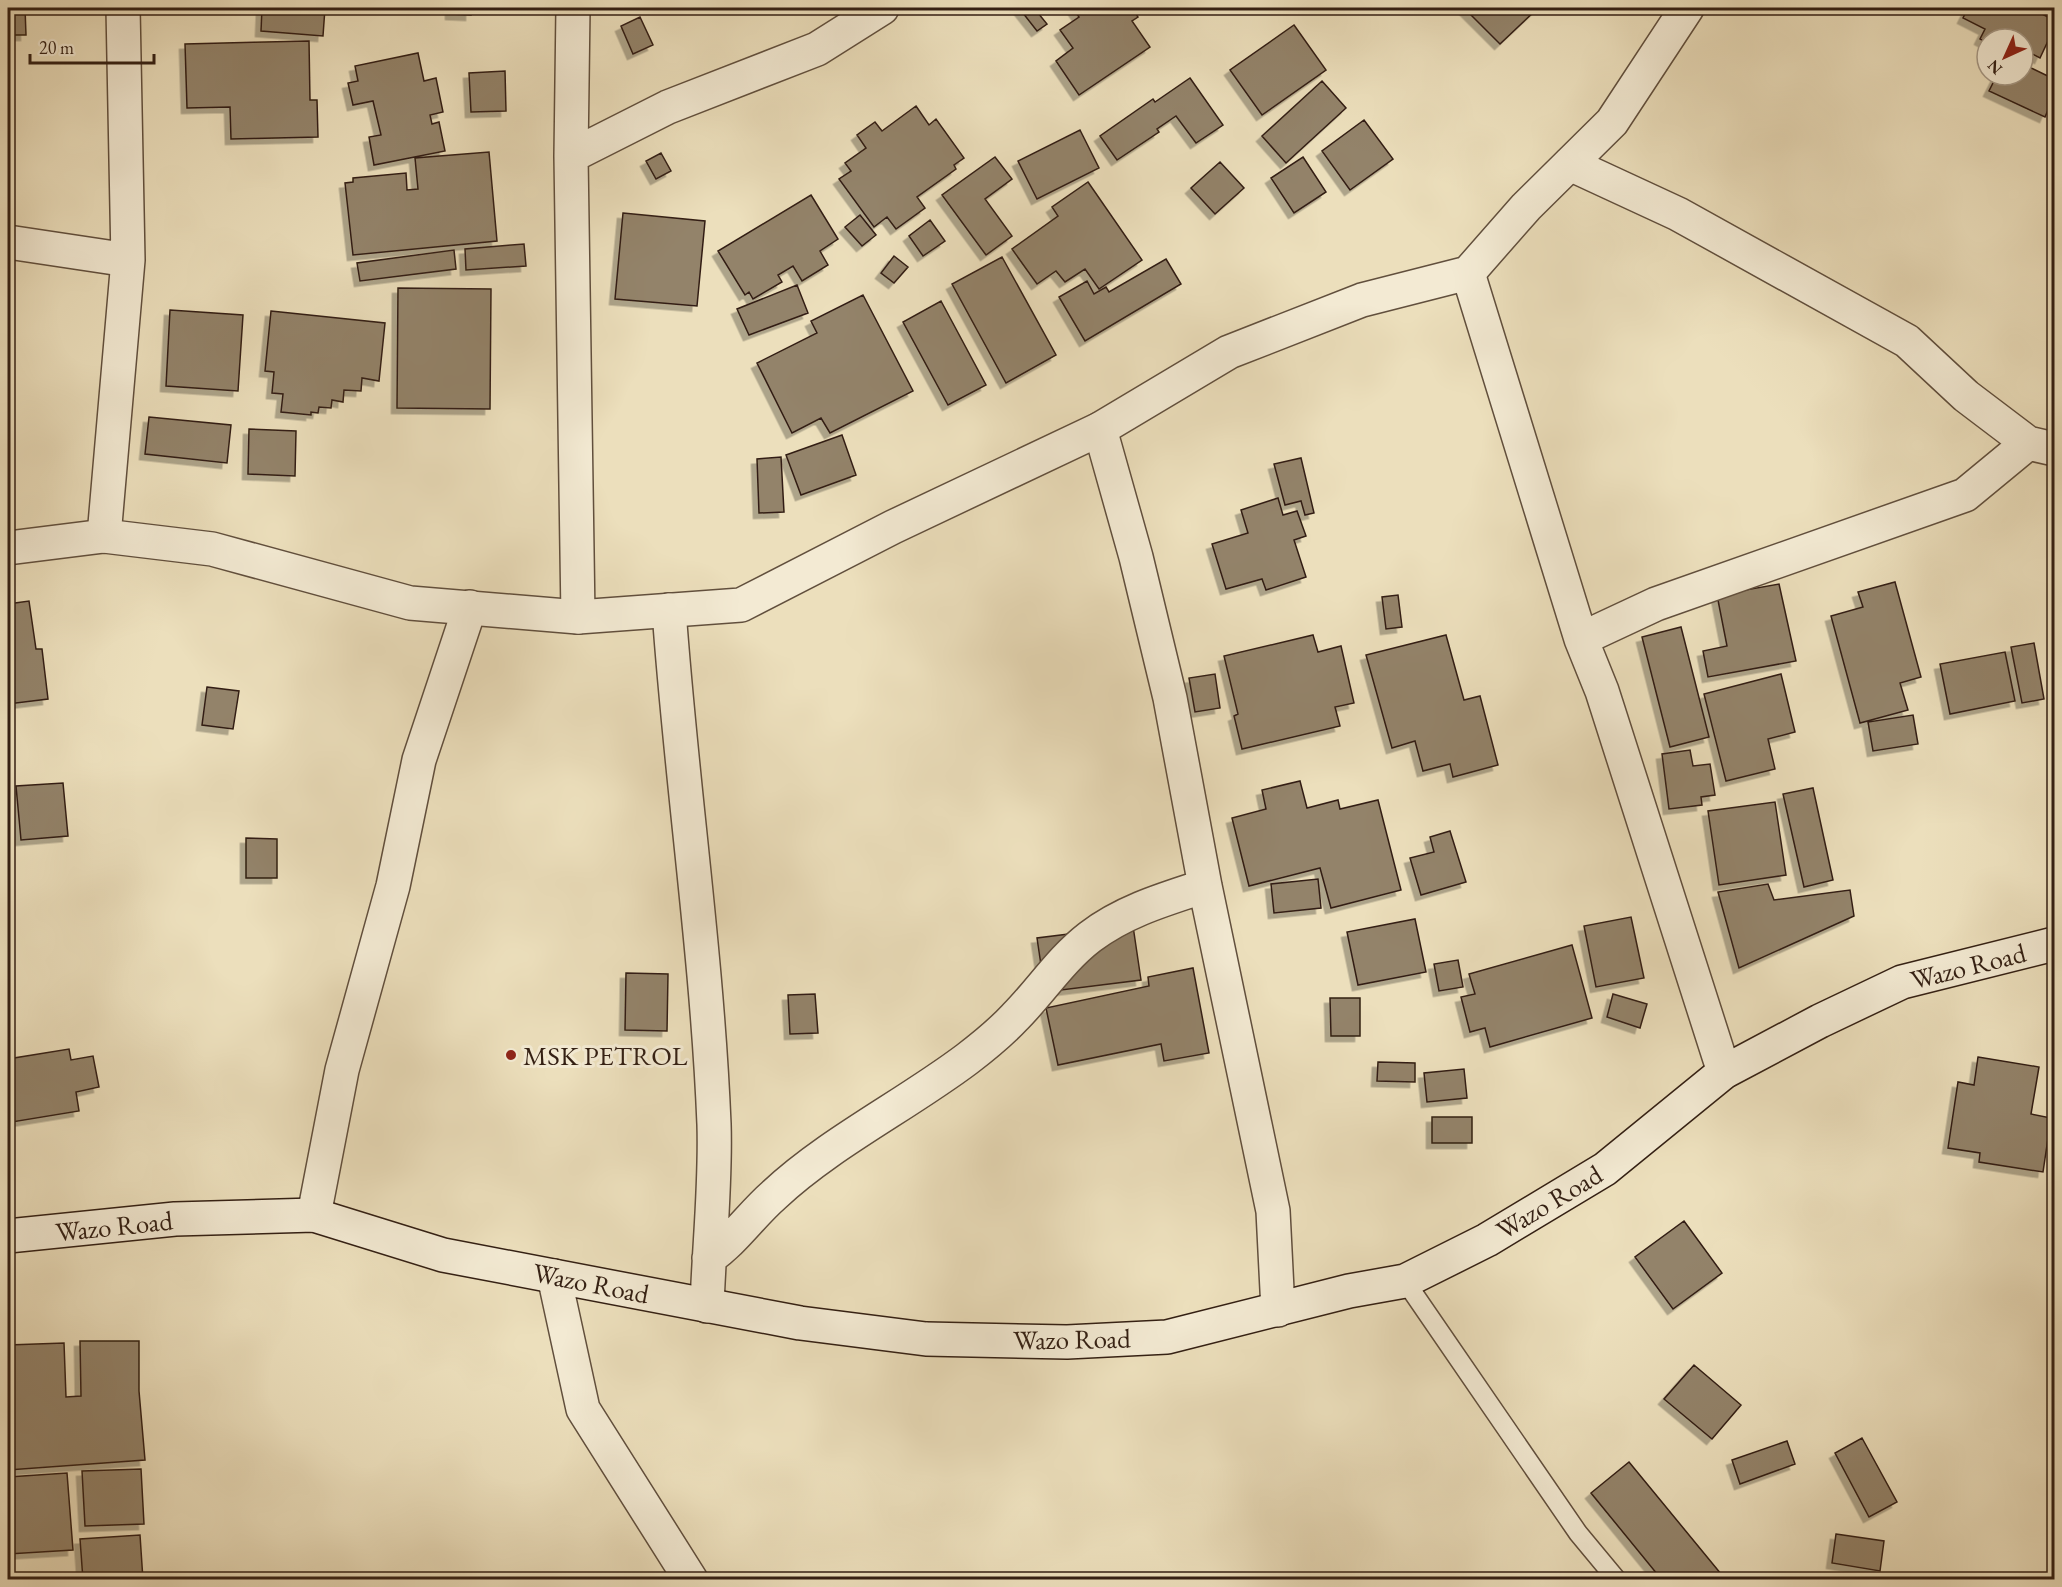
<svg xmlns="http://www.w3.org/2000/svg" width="2062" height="1587" viewBox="0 0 2062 1587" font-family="'EB Garamond',serif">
<defs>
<filter id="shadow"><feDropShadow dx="-5.5" dy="5.5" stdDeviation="0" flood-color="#0004"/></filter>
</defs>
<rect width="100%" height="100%" fill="#ecdfbc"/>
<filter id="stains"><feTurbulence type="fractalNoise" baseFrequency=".00333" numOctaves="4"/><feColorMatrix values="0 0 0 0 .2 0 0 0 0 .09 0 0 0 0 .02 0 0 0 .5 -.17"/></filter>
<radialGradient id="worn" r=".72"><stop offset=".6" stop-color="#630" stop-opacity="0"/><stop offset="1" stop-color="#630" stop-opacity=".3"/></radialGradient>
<!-- building -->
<path fill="#93836b" stroke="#331f13" stroke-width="1.5" filter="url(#shadow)" d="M8,8H25L26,35H8Z
M262,8H325L323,36L261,31Z
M451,8H471V15L451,14Z
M1019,8H1034L1047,24L1037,31Z
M1073,8H1132L1138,17L1132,21L1150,47L1079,95L1056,61L1073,48L1060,30L1079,17Z
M1464,8H1538L1500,44Z
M1968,8H2036L2034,10L2054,20V28L2040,58L2023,49V39H1987V43L1980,39L1985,29L1963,18Z
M640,17L653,45L633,54L621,26Z
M1294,25L1326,70L1262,115L1230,70Z
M309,41L310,100H317L318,137L231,139L230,107L187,108L185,44Z
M418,53L424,81L436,78L443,112L430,115L432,124L439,122L445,151L374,165L369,137L381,135L373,101L353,105L348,83L358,81L355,66Z
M2023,64L2054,79V96L2045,117L1989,91L1997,75H2023Z
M505,71L506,111L471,112L469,73Z
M1190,78L1223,125L1196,143L1176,116L1157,129L1159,132L1117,160L1100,136L1153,99L1155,102Z
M1322,81L1346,108L1286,163L1262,136Z
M916,106L929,125L936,119L964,158L954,165L956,169L917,197L925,208L896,229L887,217L874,227L839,179L851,171L845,163L866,148L857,135L875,122L882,131Z
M1364,120L1393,159L1350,190L1322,151Z
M1080,130L1099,168L1037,199L1018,161Z
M489,152L497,241L353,255L345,183L353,182V178L406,173L407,190L418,189L415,158Z
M661,153L671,171L656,179L646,161Z
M995,157L1012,179L985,199L1012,236L986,255L942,195Z
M1303,157L1326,192L1294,213L1271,178Z
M1220,162L1244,188L1215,214L1191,188Z
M1088,182L1142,260L1099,289L1085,269L1065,282L1056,271L1037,284L1012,249L1058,216L1052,207Z
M811,195L838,239L820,251L828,265L802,281L793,266L778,275L782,282L753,299L749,292L745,295L718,251Z
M623,213L705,221L697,306L615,299Z
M860,215L876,235L862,246L845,227Z
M930,220L945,241L923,256L909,236Z
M524,244L526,266L466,270L465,249Z
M454,250L456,269L360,281L357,263Z
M894,256L908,267L894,283L881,273Z
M1002,257L1056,355L1006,383L952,284Z
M1166,259L1181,284L1085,341L1059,297L1087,281L1094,294L1106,287L1109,292Z
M797,285L808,313L749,335L737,309Z
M398,288L491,289L490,409L397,408Z
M863,295L913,391L830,433L821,418L792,433L757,363L817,333L811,321Z
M941,301L986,385L948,405L903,322Z
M170,310L243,315L238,391L166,386Z
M271,311L385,323L379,381L362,378L361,391L344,390L343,402L332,400L331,408L319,407L318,413L311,412V415L281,412L283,394L272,393L274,372L265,371Z
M149,417L231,425L227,463L145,454Z
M249,429L296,431L295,476L248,474Z
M842,435L856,475L801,495L786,455Z
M781,457L784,512L759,513L757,459Z
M1301,458L1314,513L1305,515L1301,501L1285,505L1274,464Z
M1278,498L1283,515L1297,511L1306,536L1294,540L1306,577L1266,590L1262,579L1226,589L1212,544L1248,533L1241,510Z
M1895,582L1921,677L1900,683L1908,710L1860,723L1831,616L1863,607L1858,592Z
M1779,584L1796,661L1708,677L1703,651L1727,646L1717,595Z
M1398,595L1402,627L1386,629L1382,597Z
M29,601L36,649H42L48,699L8,704V604Z
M1681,627L1709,737L1670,747L1642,637Z
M1313,635L1318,652L1341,646L1354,703L1335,707L1340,726L1242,749L1234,716L1238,714L1224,656Z
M1446,635L1464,700L1480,696L1498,765L1453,777L1450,764L1423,771L1415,741L1392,748L1366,655Z
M2034,643L2044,699L2022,703L2011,647Z
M2005,652L2015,701L1950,714L1940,664Z
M1215,674L1220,708L1195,712L1189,678Z
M1781,674L1795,732L1768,739L1775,769L1726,781L1704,694Z
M207,687L239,691L233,729L202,725Z
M1913,715L1918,744L1873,751L1868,722Z
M8,749L12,777L8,778Z
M1690,750L1693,766L1710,764L1715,795L1701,797L1702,805L1669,809L1662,754Z
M1300,781L1307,808L1338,800L1340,809L1378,800L1401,890L1331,908L1320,868L1249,886L1232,818L1266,809L1262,790Z
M63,783L68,836L21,840L16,786Z
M1813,788L1833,880L1804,887L1783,794Z
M1775,802L1786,875L1719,885L1708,811Z
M1450,831L1466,882L1421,895L1410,858L1434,852L1430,837Z
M246,838L277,839V878H246Z
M1318,879L1321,908L1274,913L1271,884Z
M1768,884L1774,900L1850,890L1854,916L1739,968L1718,892Z
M1631,917L1644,978L1596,987L1584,926Z
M1415,919L1426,972L1358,985L1347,932Z
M1133,926L1141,980L1045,992L1037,938Z
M1572,945L1592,1018L1490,1047L1485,1028L1470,1032L1461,997L1475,994L1469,974Z
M1458,960L1463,987L1439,991L1434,964Z
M1193,968L1209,1053L1164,1061L1161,1044L1058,1065L1046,1008L1149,986L1148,977Z
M626,973L668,974L667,1031L625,1030Z
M815,994L818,1033L790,1034L788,995Z
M1613,994L1647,1004L1640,1028L1607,1017Z
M1330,998H1360V1036H1331Z
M69,1049L71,1060L93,1056L99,1087L76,1092L79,1111L12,1122L8,1095V1059Z
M1978,1057L2039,1067L2031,1114L2051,1118L2043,1172L1979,1162L1980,1153L1948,1148L1958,1082L1974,1085Z
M1378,1062L1415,1063V1082L1377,1081Z
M1464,1069L1467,1098L1427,1102L1424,1073Z
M1432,1117H1472V1143H1432Z
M1684,1221L1722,1273L1673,1309L1635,1257Z
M80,1341H139V1391L145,1460L8,1470V1345L64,1343L66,1397L81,1396Z
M1694,1365L1741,1405L1712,1439L1664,1399Z
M1862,1438L1897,1502L1869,1517L1835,1453Z
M1787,1441L1795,1464L1740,1484L1732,1460Z
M1629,1462L1726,1580H1662L1591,1493Z
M141,1469L144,1524L85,1526L82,1471Z
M67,1473L73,1550L8,1554V1477Z
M1836,1534L1884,1541L1880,1571L1832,1563Z
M140,1535L143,1580H83L80,1539Z"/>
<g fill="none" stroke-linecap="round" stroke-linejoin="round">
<!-- service casing -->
<g stroke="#614f3d" stroke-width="21">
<path id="service" d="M1405,1281L1578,1533L1617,1580"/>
</g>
<!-- minor casing -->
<g stroke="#614f3d" stroke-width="36">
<path id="minor" d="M573,8L571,156L578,617
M571,156L668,107L817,49L882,8
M1570,164L1678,214L1907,341L1966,396L2028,443L2054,449
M8,242L128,260
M1468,273L1581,639L1602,691L1724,1072
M1100,429L1136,557L1170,698L1205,886L1273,1211L1278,1310
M104,536L128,260L123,8
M669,610C681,781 707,952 714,1124C716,1184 709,1246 707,1306
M1581,639L1656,604L1965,495L2028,443
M314,1215L342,1070L393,886L419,760L470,607
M709,1258C734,1241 751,1215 774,1195C828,1144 906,1105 967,1059C984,1046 1001,1032 1015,1017C1041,991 1060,960 1090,937C1124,911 1165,899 1205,886
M554,1276L583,1409L691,1580"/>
</g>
<!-- tertiary casing -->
<g stroke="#614f3d" stroke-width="36">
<path id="tertiary" d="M8,548L104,536L212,549L410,603L578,617L741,605L893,527L1100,429L1229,352L1362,300L1468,273L1526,207L1612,122L1687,8"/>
</g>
<!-- secondary casing -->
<g stroke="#331f13" stroke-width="36">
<path id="secondary" d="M8,1236L175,1219L314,1215L443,1255L800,1323L926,1339L1067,1342L1167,1337L1349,1291L1405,1281L1487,1240L1605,1169L1724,1072L1820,1021L1902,982L2054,944"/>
</g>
<!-- service -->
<use href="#service" stroke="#f3ead3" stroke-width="18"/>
<!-- minor -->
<use href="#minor" stroke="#f3ead3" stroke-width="33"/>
<!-- tertiary -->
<use href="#tertiary" stroke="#f3ead3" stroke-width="33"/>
<!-- secondary -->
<use href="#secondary" stroke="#f3ead3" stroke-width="33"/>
</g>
<!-- markers -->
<circle fill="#8f2418" stroke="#f3ead3" stroke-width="2" cx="511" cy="1055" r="6"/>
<g text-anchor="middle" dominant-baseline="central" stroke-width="6" stroke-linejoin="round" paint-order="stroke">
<!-- street labels -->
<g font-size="27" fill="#331f13" stroke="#f3ead3">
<text transform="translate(1968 966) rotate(-14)">Wazo Road</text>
<text transform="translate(1549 1202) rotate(-31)">Wazo Road</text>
<text transform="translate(114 1226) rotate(-6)">Wazo Road</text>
<text transform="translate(591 1283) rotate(11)">Wazo Road</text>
<text transform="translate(1072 1339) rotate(-1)">Wazo Road</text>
</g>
<!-- poi labels -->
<g font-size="27" fill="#331f13" stroke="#f3ead3" text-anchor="start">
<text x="523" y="1055">MSK PETROL</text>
</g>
</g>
<!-- margin -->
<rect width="2062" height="1587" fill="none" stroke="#ecdfbc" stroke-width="30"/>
<rect x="9" y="9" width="2044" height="1569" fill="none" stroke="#331f13" stroke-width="3"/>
<rect x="15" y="15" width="2032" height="1557" fill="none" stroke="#331f13" stroke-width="1.5"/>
<!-- north arrow -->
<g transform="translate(2005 57) rotate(225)"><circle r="28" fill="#f3ead3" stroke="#a69986" stroke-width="1.5"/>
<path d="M0-4.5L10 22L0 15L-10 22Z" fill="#8f2418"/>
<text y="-9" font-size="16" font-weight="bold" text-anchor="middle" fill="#331f13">N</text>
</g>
<!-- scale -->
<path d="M30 54v9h124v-9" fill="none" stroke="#331f13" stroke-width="3"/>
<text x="39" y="54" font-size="18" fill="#331f13" stroke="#f3ead3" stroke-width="4.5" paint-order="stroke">20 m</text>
<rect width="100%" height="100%" filter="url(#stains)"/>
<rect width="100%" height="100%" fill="url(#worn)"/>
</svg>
